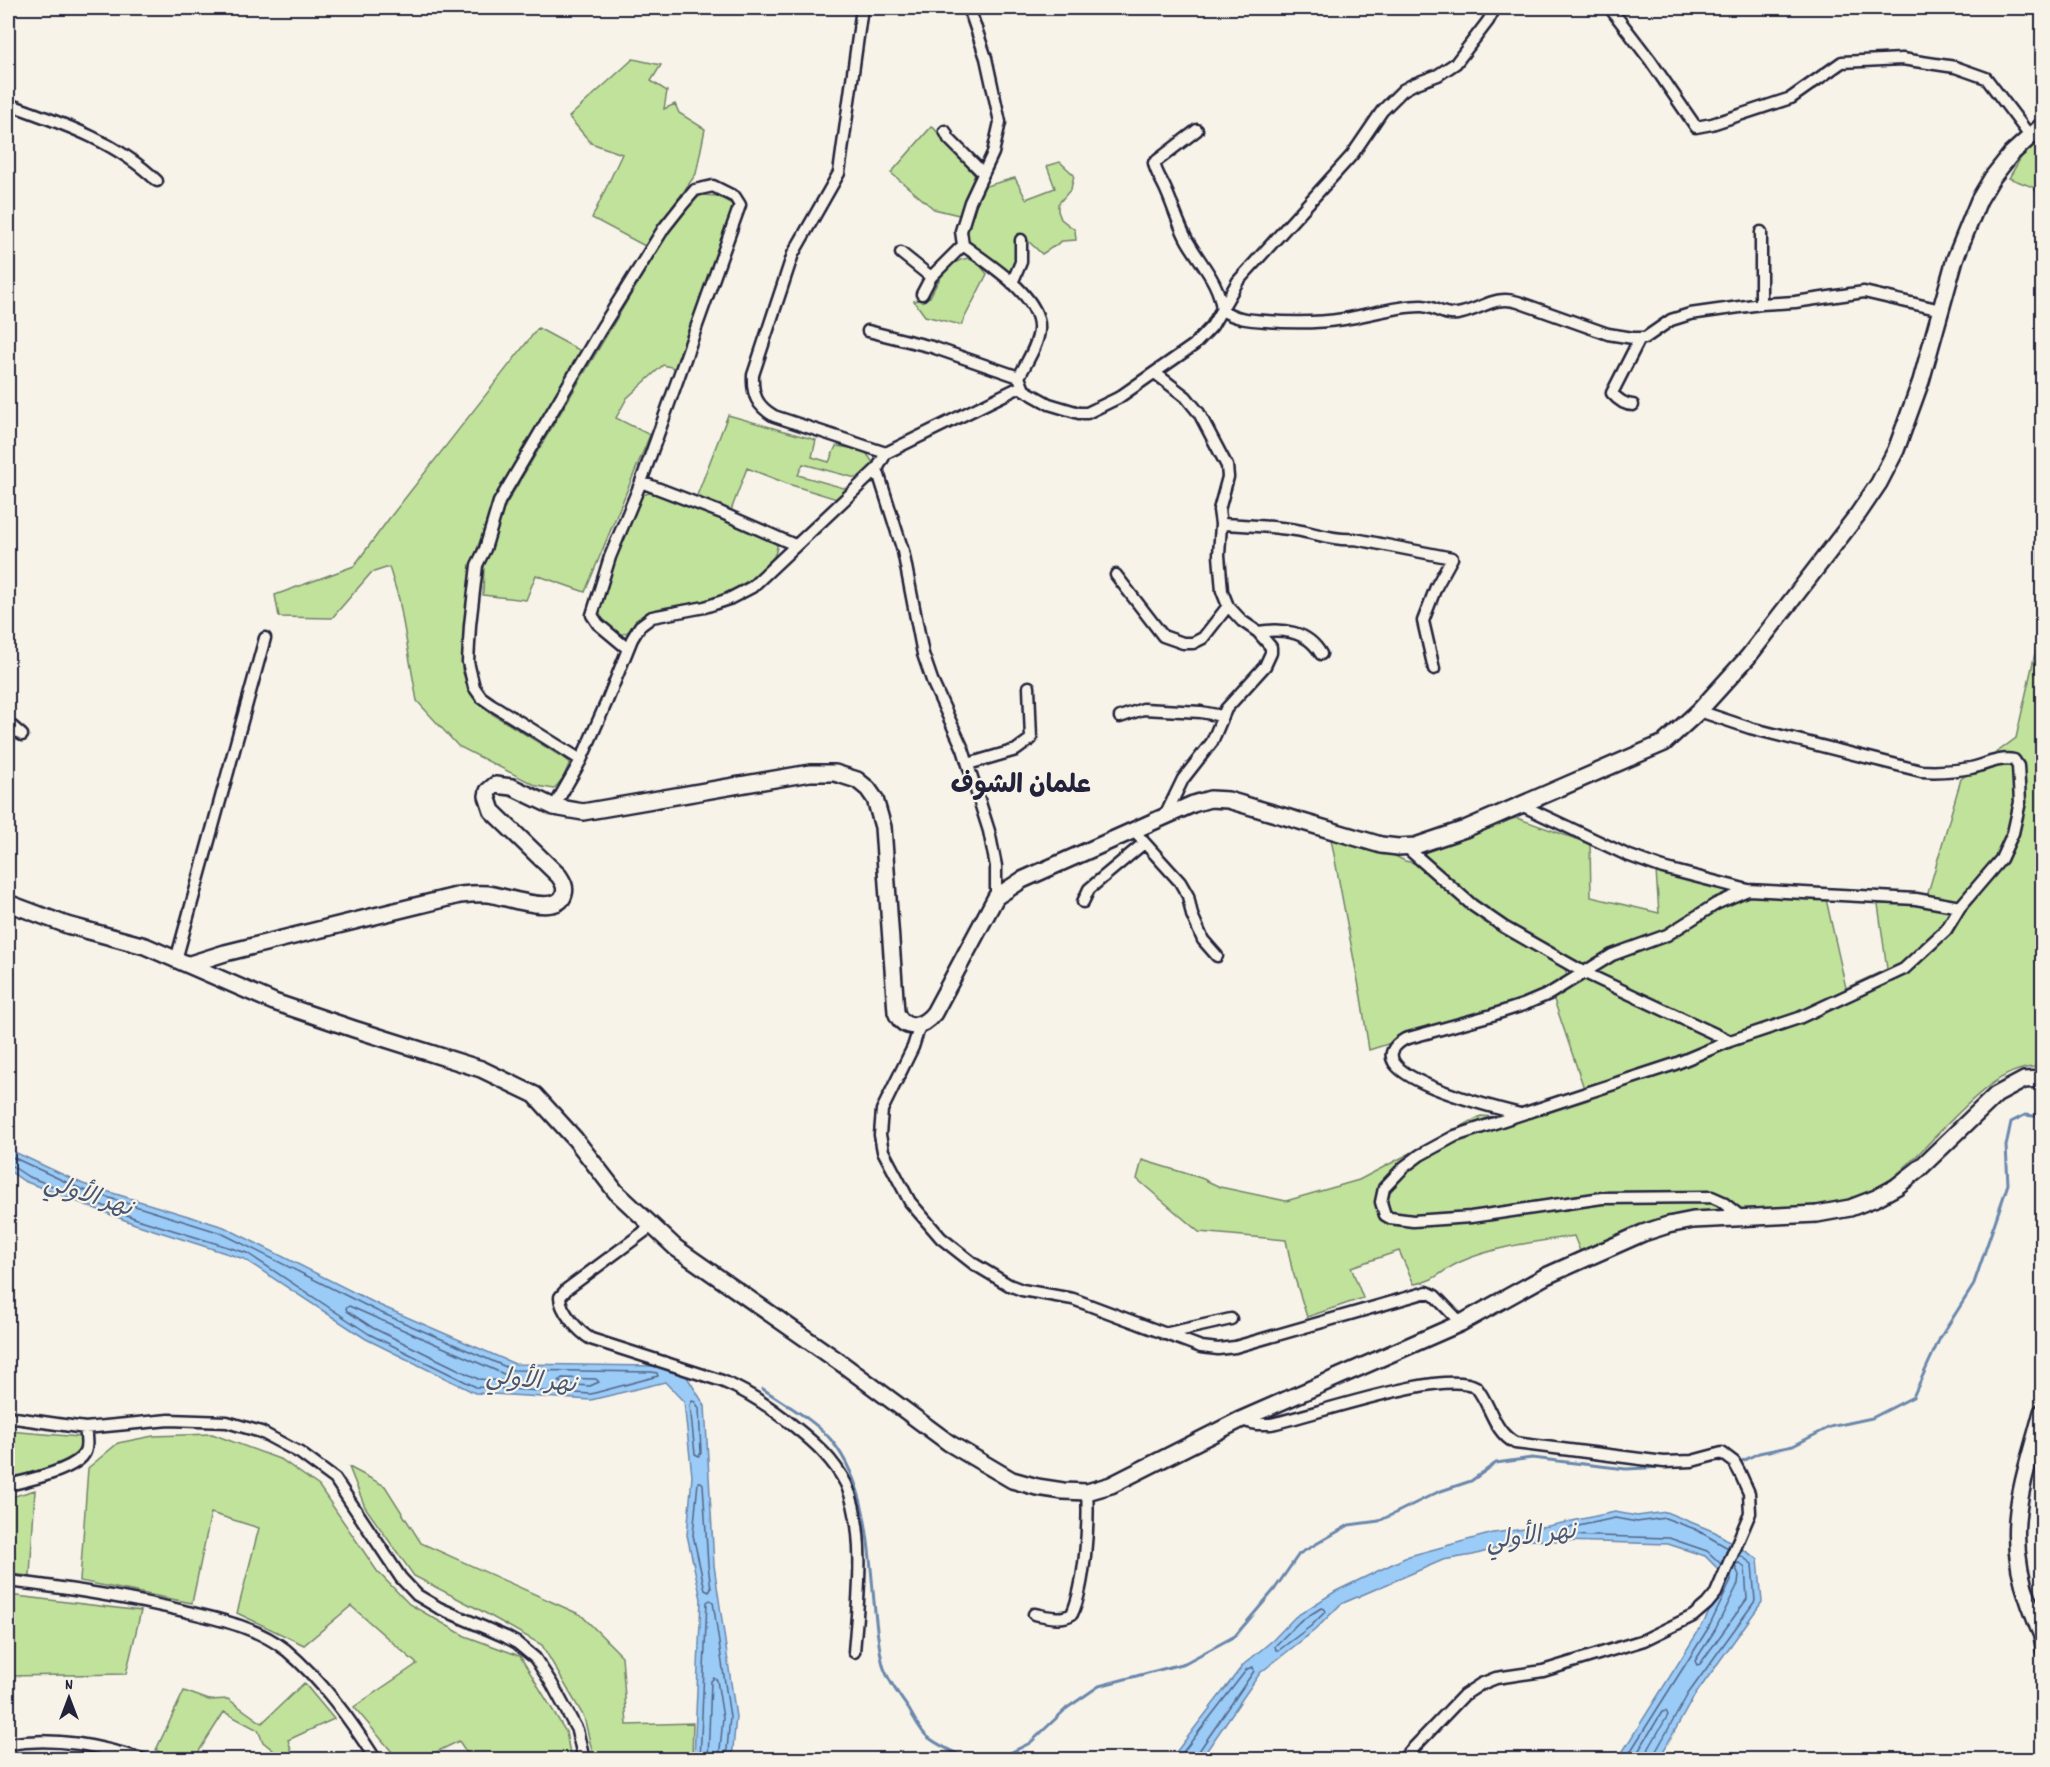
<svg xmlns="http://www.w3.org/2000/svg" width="2050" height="1767" viewBox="0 0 2050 1767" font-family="Dekko,'Playpen Sans Arabic',sans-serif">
<rect width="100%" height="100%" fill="#f7f3e8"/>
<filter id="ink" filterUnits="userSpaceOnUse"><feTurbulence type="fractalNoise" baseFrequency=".0167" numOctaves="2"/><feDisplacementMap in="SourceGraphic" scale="12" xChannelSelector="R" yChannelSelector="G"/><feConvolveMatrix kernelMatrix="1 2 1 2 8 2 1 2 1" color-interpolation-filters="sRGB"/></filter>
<g filter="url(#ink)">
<!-- green -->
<path fill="#c1e29b" stroke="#72826b" stroke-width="1.5" d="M633,59L661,65L651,81L667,91L664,109L675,104L679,113L705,129L696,174L645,246L592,218L622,154L591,143L569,117Z
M932,126L978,179L963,216L934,209L891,173Z
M2042,134V200L2033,187L2009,178L2027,147Z
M1060,162L1074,175L1071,189L1058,204V211L1061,219L1075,230L1076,240L1062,241L1042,254L1028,241L1019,245V256L1014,270L1006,272L969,244C963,225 976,204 982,187L1015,178L1026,199L1055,188L1047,166Z
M702,195L717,196L732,204L731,223L675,368L663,365L627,398L616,418L650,435L585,592L536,575L526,600L483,595L484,565L502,511L664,239L694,199Z
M968,258L979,264L987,274L961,325L925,316L914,301L930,297C938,280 948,261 968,258Z
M538,328L581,351L495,497L472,564L462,670L470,692L489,712L570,762L563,778L554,789L537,786L458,746L417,701L399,599L389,567L371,573L332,618L279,617L275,595L354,566L388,520Z
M728,415L816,440L812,457L829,462L836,446L864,450L872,461V472L863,480L803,464L798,475L851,490L840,500L788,484L747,468L730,513L696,498Z
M2042,480V1068C1988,1058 1928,1157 1882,1185C1824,1221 1767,1203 1705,1211C1661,1216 1620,1235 1580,1251L1574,1236C1534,1242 1497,1246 1460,1262C1440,1271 1439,1280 1414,1284L1399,1251L1351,1267L1363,1298L1307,1317L1292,1269L1286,1240L1199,1232L1137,1179L1142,1160L1201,1178L1220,1187L1286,1201L1359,1180L1481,1116L1530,1119L1588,1100L1553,997L1582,982L1596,971L1509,924L1473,899L1424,856L1426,850L1499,822L1517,818L1590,844L1591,897L1659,913L1656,871L1776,898L1826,899L1846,988L1887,969L1878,904H1906L1924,907L1961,779L2016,738L2038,640L2039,518Z
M649,493L677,499L777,543C779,571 724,596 701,601C683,606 663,605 646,613C636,617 632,636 619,634C610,633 603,623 597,617L596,609L638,502L643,495Z
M1331,839L1383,850L1405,861L1419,864L1485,922L1565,968L1567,976L1520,1002L1369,1050L1361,997Z
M8,1431L80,1437C80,1440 81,1444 80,1447C75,1463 23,1474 8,1479Z
M212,1434L282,1460L319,1486L377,1571L409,1604L465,1636L520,1656L566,1732L571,1759H471L459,1741L422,1759H398L354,1707L417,1664L351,1606L304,1645L237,1613L259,1528L211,1513L192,1603L80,1581L88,1468L118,1443L153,1436Z
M349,1467L385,1486L421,1543L581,1615L622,1656L627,1725L693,1723L692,1759H594L584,1717L542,1645L478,1609L414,1576L365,1507Z
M35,1490L30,1576L8,1574V1498Z
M8,1595L141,1611L126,1674L8,1676Z
M304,1683L334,1719L288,1740L294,1759H284L263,1742L258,1730L224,1712L194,1759H171L156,1750L184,1691L209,1700L228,1699L262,1723Z"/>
<!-- water -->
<path fill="#9bcbf7" stroke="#6b87ac" stroke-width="1.5" d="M8,1149L83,1184L224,1227L379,1305L515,1364L653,1366L684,1372L705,1406L714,1565L736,1717L732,1759H694L701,1599L687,1535L692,1476L684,1402L665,1382L591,1400L475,1393L366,1339L244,1259L135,1224L24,1181L8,1170Z
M1615,1512L1637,1516L1666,1512L1715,1532L1758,1559L1762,1602L1693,1698L1659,1759H1618L1703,1624L1726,1577L1705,1556L1668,1544L1527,1540L1473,1555L1443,1560L1341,1604L1315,1630L1260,1673L1201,1759L1170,1760L1243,1665L1273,1640L1295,1617L1336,1591L1409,1556L1435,1549L1493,1533L1548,1526Z"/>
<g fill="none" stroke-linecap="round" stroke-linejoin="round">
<!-- shore -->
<path stroke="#526686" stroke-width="1.5" d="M8,1155L81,1189L221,1233L377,1311L513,1370L652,1372L657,1373L658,1376L591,1394L476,1387L369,1334L247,1253L137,1219L27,1176L12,1166H8
M349,1306L506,1375L508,1379L505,1381L478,1379L373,1328L347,1311L346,1308Z
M562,1378L596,1379L599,1382L590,1386L562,1384L559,1381Z
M692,1401L695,1402L699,1408L701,1453L699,1456L695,1454L690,1405Z
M698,1482H701L703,1484L708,1565L711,1589L709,1592L705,1590L693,1535Z
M1721,1564L1707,1551L1669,1538L1561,1535L1558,1532L1560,1530L1615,1518L1637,1522L1665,1518L1695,1529L1728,1548
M1735,1566L1739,1575L1738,1584L1715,1630L1695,1661L1697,1665L1700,1664L1747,1599L1745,1568L1739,1563L1736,1564
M1321,1608L1324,1609L1325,1612L1311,1626L1279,1650H1276L1275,1646L1299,1622Z
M700,1760L707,1602L710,1600L713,1602L730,1717L726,1760
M708,1760L711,1681L714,1678L717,1680L723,1718L719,1760
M1177,1760L1247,1669L1253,1667L1254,1671L1197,1754L1196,1760
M1625,1760L1709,1627L1731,1581V1575
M1633,1760L1662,1712L1666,1711L1668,1715L1649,1748L1646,1760
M1654,1760L1656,1751L1688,1694L1755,1601L1752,1564L1740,1555"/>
<!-- stream -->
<path stroke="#6b87ac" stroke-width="3" d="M763,1389C786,1405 815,1420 832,1441C880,1501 866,1595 883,1665C887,1680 900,1696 908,1708C914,1717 920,1732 929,1738C941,1747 956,1753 969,1760
M1742,1461L1759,1453L1793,1446L1830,1427L1872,1418L1913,1397L1940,1338L1973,1286L2008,1184L2006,1146L2011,1122L2025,1115L2042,1117
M1695,1465C1706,1464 1716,1458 1726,1462
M974,1760L1000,1758L1030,1743L1067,1708L1099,1686L1185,1663L1235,1636L1274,1590L1299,1554L1349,1525L1379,1521L1438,1492L1471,1481L1496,1463L1532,1458L1626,1469L1665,1467"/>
<!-- street casing -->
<g stroke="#22223b" stroke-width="15">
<path id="street" d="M862,8L839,173L793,254L753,375C752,395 757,406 774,416L886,453
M969,8L986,58L1000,122L993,153L970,202L961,231L963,245C987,263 1042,296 1039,330C1038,345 1026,363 1019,377L1024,390L1049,404L1079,413H1087L1118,398L1194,345L1212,326L1238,281L1352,155L1382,111L1403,90L1414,84L1438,75L1456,63L1488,21L1495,8
M1610,8L1650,60L1696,127L1712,124L1791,98L1842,62L1902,59L1955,67L1986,78L2030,136
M8,104C61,123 116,141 157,181
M1197,130L1154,163C1156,173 1161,179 1165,188C1173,205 1178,224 1187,240C1200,263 1220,283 1222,310C1235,319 1250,320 1266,321C1291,323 1319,323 1344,319C1369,315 1396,306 1421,306C1434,306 1443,316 1457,314C1479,311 1495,294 1518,302L1608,334L1633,338H1645L1671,320L1690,314L1761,304L1795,302L1864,292L1941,310
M945,131L949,139L983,173
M1761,232V304
M901,253L931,277
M1012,283L1021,262V240
M922,294L931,277L963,245
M868,331L932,347L1019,377
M1155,373L1186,397L1199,413L1227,466L1228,477L1219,510L1221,524L1219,555L1222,591L1228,606L1242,621L1258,632L1271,647V653L1265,666L1226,709L1212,742L1183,779L1165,816
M1633,405C1624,405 1618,400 1612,393L1640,338
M877,469L903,551L923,654L933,683L963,749L989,831L996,866V897
M1221,524C1246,525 1271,526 1296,530C1315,533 1335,541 1355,539L1452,558L1436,587L1423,621L1434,669
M1116,575L1163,636L1183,643H1193L1203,638L1228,606
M1258,632C1282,628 1308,631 1321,654
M628,649L598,624L592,615L610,557L641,482L722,513L795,545
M1699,711L1750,728L1921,771C1937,772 1955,771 1971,768C1985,765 1999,757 2014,760L2018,766L2020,802L2013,833L2001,859L1960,907L1946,930L1904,969L1799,1018L1730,1041L1675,1064L1455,1136L1420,1155L1404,1167L1384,1188L1381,1202L1385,1215L1390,1218L1413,1221L1471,1217L1602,1198L1712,1197L1721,1201L1740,1216
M1120,717L1143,709L1201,712L1222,716
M8,723L22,735
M581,760L491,704L481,697L474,687L468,662L470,625L477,565L485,549L499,502L601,329L664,228L683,204L695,190L713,186L735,197L740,205L641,482
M968,764L1016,750L1031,739L1029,687
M1521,805L1627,855L1663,868L1748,890L1916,899L1960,907
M554,807L581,760L607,701L632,639L640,626L652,617L705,607L729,599L752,587L877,469L886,453L1022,386
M1133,830L1180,882L1188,896L1192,915L1203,940L1217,956
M1406,847L1472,905L1504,927L1585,973L1730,1041
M1083,902L1089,889L1144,843
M176,960L265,638
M920,1025L913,1047L882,1110L880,1135L883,1151L910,1202L941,1238L974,1264L1009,1285L1022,1290L1073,1299L1201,1347L1218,1349L1235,1347L1427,1292L1435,1296L1461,1323
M1520,1114C1501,1109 1346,1073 1405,1039L1492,1015L1523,1005L1549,994L1612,955L1667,935L1716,904L1748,890
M652,1226L567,1289L560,1297C560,1311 579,1332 591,1339L722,1381C749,1392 772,1408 795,1427C815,1443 834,1460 846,1484C867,1530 858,1602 854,1652
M1164,1334L1231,1319
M8,1417L85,1428L169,1420L227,1422L261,1432L300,1453L335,1479L401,1578L417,1595L439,1608L506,1637L517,1643L535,1658L552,1684L577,1730L584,1760
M1240,1420L1256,1424H1271C1311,1416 1445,1368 1476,1387C1491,1405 1493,1431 1515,1443L1664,1462L1692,1461L1722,1453L1734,1462L1740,1473L1749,1493L1750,1513L1716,1593L1707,1604L1693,1616L1644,1640L1543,1671L1496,1678L1481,1684L1464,1695L1402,1760
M8,1485C25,1481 78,1470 85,1452C88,1445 86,1435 85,1428
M8,1581C67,1588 126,1597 184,1611C218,1619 257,1627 286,1650C322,1680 351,1721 376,1760
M1034,1614C1046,1616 1061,1621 1072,1614C1085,1586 1089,1523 1087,1492
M2042,1630L2039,1634L2042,1651
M8,1744C56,1736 99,1746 145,1760"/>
</g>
<!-- secondary casing -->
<g stroke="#22223b" stroke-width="20">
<path id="secondary" d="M8,903L67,925L145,946L274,1002L354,1029L481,1069L535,1095L575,1139L616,1192L676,1248L841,1363L949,1443L1012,1480L1037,1487L1063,1491L1087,1492L1111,1485L1240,1420L1461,1323L1546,1276L1643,1233L1668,1225L1693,1220L1817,1214L1850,1208L1876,1198L1896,1187L1919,1169L1996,1095L2024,1080L2042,1079
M190,964L225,953L460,895C469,894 479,893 488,894C505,896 558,917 564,894C566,887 563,882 559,876L492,811L487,796L488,791L495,785L512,787L554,807L583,812L810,773H835L857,780L868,789L875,799L883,827L896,1012C904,1033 923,1027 934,1013L996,897L1022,880L1193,804L1210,799L1228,800L1381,845L1398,847L1415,846L1465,829L1664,743L1699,711L1748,657L1858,514L1879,483L1896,450L1921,381L1955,259L1979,200L1992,178L2011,154L2042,126
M2042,1412C2023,1484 2002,1531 2030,1605C2034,1615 2037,1626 2042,1635"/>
</g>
<!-- street -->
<use href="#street" stroke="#f7f3e8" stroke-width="10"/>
<!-- secondary -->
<use href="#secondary" stroke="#f7f3e8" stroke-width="15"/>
</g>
</g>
<g text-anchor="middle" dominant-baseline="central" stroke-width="4.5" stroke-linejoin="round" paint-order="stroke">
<!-- water labels -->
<g font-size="24" font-style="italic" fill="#465573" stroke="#f7f3e8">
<text transform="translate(88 1197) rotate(18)">نهر الأولي</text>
<text transform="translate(531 1382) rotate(6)">نهر الأولي</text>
<text transform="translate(1531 1538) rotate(-7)">نهر الأولي</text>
</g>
<!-- quarter labels -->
<g font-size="26" font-weight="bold" fill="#22223b" stroke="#f7f3e8">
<text x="1021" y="786">علمان الشوف</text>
</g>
</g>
<!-- margin -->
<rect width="2050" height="1767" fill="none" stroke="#f7f3e8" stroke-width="30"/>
<rect x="15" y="15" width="2020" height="1737" fill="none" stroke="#22223b" stroke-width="2" filter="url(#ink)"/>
<!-- north arrow -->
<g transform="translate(69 1698)" stroke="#f7f3e8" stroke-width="4.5" paint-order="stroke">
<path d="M0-4.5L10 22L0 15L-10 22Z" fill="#22223b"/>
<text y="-9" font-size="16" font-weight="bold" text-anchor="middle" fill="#22223b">N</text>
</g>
</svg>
